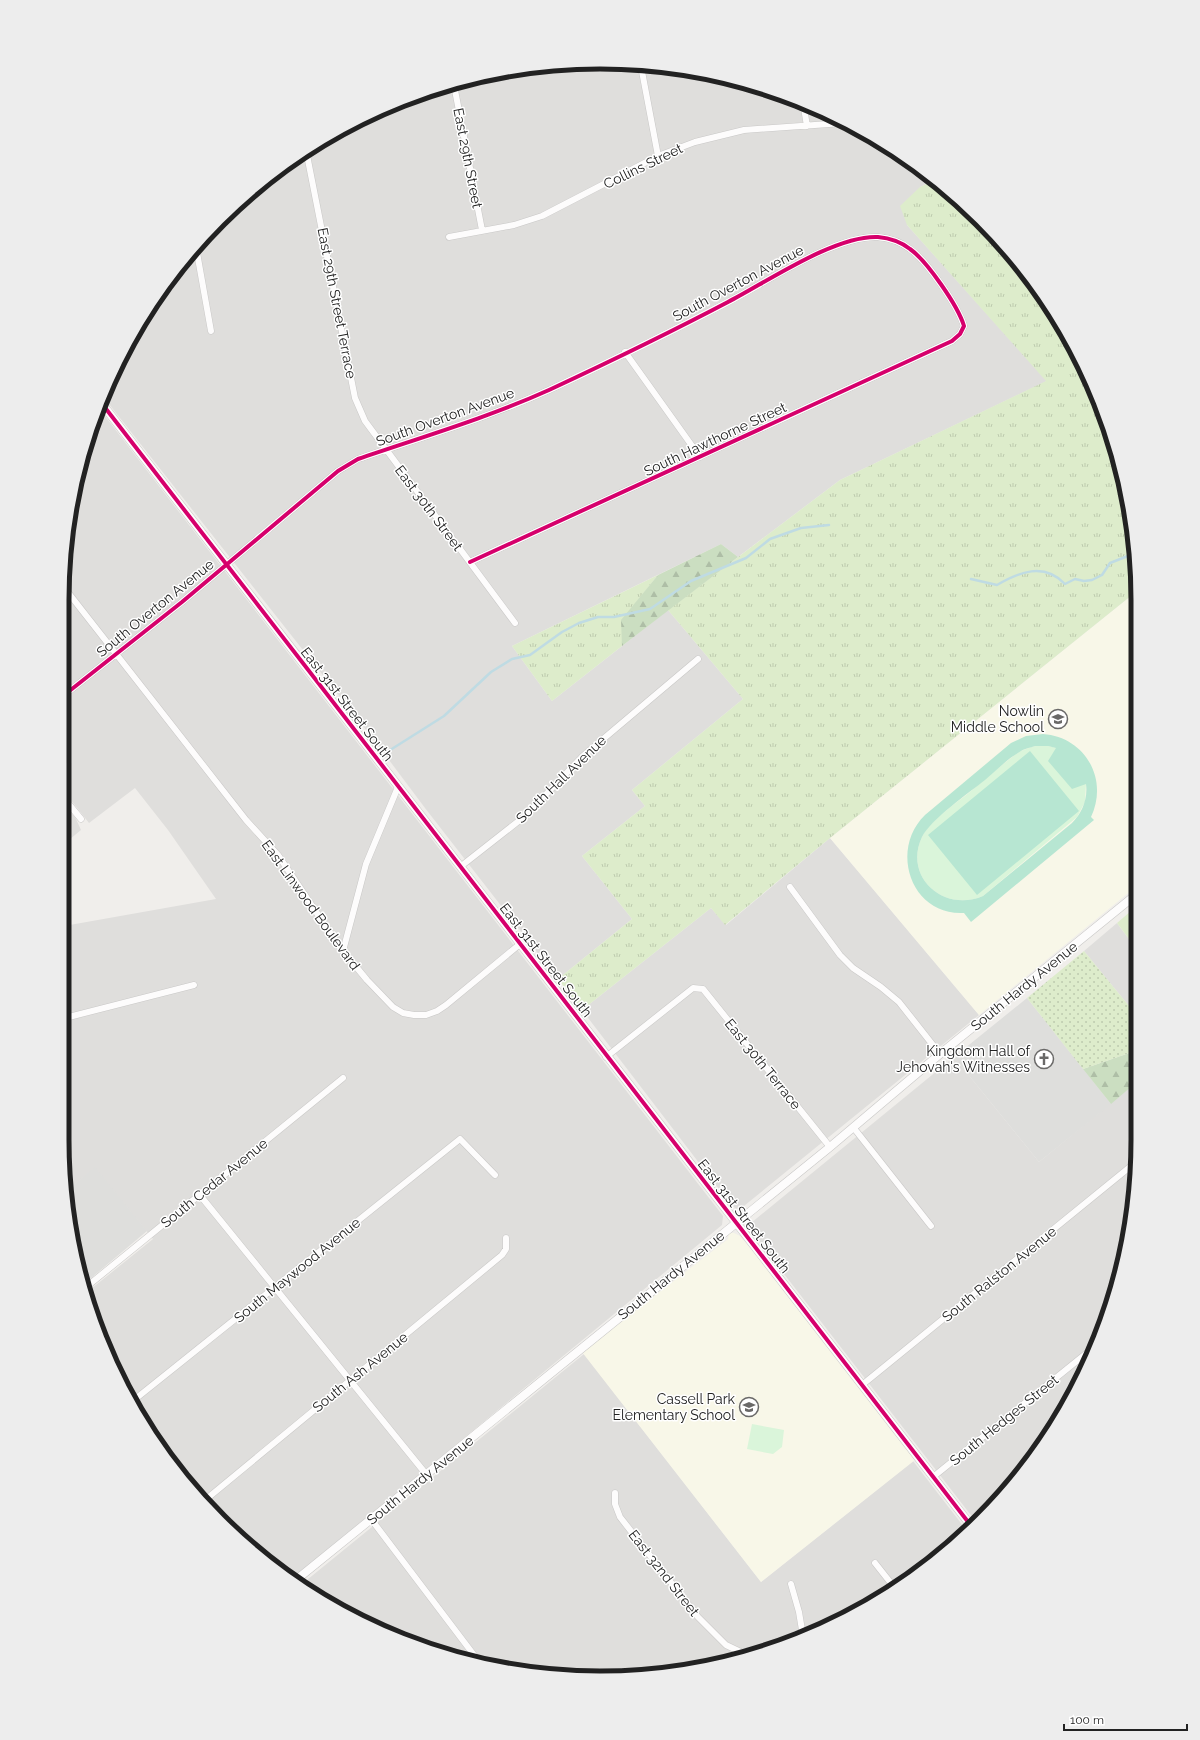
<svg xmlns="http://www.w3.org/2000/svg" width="1200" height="1740" viewBox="0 0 1200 1740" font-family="Raleway,sans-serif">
<defs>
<pattern id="grass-tufts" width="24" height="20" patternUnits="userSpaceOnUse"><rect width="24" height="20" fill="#ddeccb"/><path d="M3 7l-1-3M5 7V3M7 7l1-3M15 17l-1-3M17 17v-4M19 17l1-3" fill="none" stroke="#bdcaae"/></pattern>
<pattern id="forest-firs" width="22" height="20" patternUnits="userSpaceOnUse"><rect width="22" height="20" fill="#cbdec1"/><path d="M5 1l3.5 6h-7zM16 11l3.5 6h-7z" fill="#aebea6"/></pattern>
<pattern id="garden-dots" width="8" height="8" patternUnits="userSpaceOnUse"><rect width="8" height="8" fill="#ddeccb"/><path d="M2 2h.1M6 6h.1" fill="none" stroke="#bdcaae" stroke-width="1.8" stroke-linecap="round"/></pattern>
</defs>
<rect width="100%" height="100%" fill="#f0eeeb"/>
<!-- residential -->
<path fill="#dfdedc" d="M600,62L705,72L806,103L899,153L933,181L920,187L907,225L1047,381L840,480L738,557L721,544L512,646L552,701L668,610L743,699L632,790L645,806L582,856L632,919L558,979L425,808L374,740L105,399L118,362L173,273L219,220L301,153L394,103L495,72Z
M101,411L723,1216L722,1225L293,1579L272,1567L219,1520L153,1439L90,1313L86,1293L153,1239L95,1168L66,1191L64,926L216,899L168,830L135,788L89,823L63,790L62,600L72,495Z
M64,803L76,819L81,830L64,844Z
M830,838L979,1015L739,1210L732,1206L582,1010L711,908L726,925Z
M1117,923L1138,951V1017L1084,951Z
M954,1057L1039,1162L1138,1081V1140L1128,1245L1082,1378L1027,1467L977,1523L750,1230L751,1223Z
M584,1354L761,1582L913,1461L967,1531L869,1606L773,1649L705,1668L565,1677L461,1660L394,1637L302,1584Z"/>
<!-- education -->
<path fill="#f8f7e8" d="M1137,591L1138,885L979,1015L830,838Z
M729,1233H734L740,1236L768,1269L915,1460L761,1582L582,1352L728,1239Z"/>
<!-- religious -->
<path fill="#dededc" d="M1027,998L1111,1104L1039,1162L954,1057Z
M95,1167L147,1231L84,1284L67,1210L66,1191Z"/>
<!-- grass -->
<path fill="url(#grass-tufts)" d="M933,181L980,219L1047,301L1097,394L1128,495L1137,591L830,838L725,925L711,908L582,1010L558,979L632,919L582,856L645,806L632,790L743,699L668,610L840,480L1046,381L907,225L900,206L920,187Z
M658,575L622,620V646L552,701L512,646Z
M1138,905V951L1117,923Z"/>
<!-- forest -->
<path fill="url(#forest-firs)" d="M721,544L738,557L622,646L621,620L658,575Z
M1138,1050V1081L1111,1104L1083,1069Z"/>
<!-- park -->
<path fill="#daf5da" d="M1035,746H1048L1057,748L1049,761L1086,784L1085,802L1077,817L983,896C944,913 903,877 922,837C930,820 957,803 971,791C986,779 1000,766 1016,754C1022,750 1028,748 1035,746Z
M752,1424L784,1430L782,1447L773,1454L747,1449Z"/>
<!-- garden -->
<path fill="url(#garden-dots)" d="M1084,951L1138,1017V1050L1083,1069L1027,998Z"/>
<!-- pitch -->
<path fill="#b7e6d2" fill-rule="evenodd" d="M1043,734C1085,737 1109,779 1091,817L1094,820L971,922L964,913C911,916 889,850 925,815L1011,743L1026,736ZM1035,746H1048L1056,748L1048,761L1072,789L1086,784C1088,799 1082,813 1072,823L983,896C944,913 903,877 922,837C931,819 969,793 985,780C996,771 1006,760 1018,753C1023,749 1029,748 1035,746Z
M1030,751L1079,811L977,895L928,835Z"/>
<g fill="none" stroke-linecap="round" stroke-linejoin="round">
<!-- stream -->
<path stroke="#bfdbe3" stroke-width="2.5" d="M971,579L997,585C1019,572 1044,562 1065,584L1075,579L1084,581L1092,580L1102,575L1110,563L1133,554
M387,752L444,716L491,672L512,659L530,655L562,632L579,623L598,617H614L650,609L691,581L746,558L770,539L801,528L829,525"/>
<!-- minor casing -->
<g stroke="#c9c8c7" stroke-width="7">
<path id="minor" d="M641,66L658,156
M454,85L482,230
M803,102L807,126
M306,150L355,398L365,421L515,623
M449,237L514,225L542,216L658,156L695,142L744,130L843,123
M196,247L211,331
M625,352L700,457
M63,586L246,820L278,855L339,946L367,980L393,1007L403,1013L414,1015H426L437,1011L446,1005L520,944
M63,696L182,602L338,471L358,459C422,437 487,418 549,390C609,362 669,333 728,302C767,282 835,235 878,237C889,238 901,242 910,249C927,261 958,306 964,326L960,334L952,341L470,562
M63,797L81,819
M460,867L525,816L583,756L698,659
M790,887L840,955L853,968L881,987L899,1002L940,1054
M343,951L366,864L398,787
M65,1018L194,985
M606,1057L693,988L703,989L830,1147
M853,1127L931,1226
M199,1194L426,1474
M85,1288L343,1078
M862,1385L1136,1162
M134,1400L460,1139L495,1175
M933,1477L1093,1348
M615,1493V1504L620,1517L698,1617L726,1645L749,1656
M204,1501L502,1255L506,1249V1238
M371,1519L480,1663
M875,1563L894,1587
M791,1584L799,1612L803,1636"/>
</g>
<!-- tertiary casing -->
<g stroke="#c9c8c7" stroke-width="9">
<path id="tertiary" d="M103,405L972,1527
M296,1580L830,1147L940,1054L1138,893"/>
</g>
<!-- minor -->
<use href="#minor" stroke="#fdfcfc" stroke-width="6"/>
<!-- tertiary -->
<use href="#tertiary" stroke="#fdfcfc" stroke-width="8"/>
<!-- cycleway casing -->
<g stroke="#fff" stroke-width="6">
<path id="cycleway" d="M103,405L972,1527
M63,696L182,602L338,471L358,459C422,437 487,418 549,390C609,362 669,333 728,302C767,282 835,235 878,237C889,238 901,242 910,249C927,261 958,306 964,326L960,334L952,341L470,562"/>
</g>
<!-- cycleway -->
<use href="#cycleway" stroke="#d6006c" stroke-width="4"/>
</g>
<!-- icons -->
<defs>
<g id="school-ring" transform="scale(1)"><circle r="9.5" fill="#fff" stroke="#6a6968" stroke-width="1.5"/><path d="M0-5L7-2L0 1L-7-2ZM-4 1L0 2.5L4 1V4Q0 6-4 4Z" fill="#6a6968"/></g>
<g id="church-ring" transform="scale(1)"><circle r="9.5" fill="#fff" stroke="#6a6968" stroke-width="1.5"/><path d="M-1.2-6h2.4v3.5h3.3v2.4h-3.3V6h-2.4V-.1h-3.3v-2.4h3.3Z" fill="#6a6968"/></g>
</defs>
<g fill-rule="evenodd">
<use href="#school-ring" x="1058" y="719"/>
<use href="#church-ring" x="1044" y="1059"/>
<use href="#school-ring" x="749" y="1407"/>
</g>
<g text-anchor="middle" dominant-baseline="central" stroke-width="3" stroke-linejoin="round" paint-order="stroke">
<!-- street labels -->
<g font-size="14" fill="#222" stroke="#fff">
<text transform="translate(468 158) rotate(79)">East 29th Street</text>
<text transform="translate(643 166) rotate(-26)">Collins Street</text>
<text transform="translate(738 283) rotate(-28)">South Overton Avenue</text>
<text transform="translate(337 303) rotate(79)">East 29th Street Terrace</text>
<text transform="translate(445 417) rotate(-20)">South Overton Avenue</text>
<text transform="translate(715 439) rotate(-25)">South Hawthorne Street</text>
<text transform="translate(429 508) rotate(53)">East 30th Street</text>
<text transform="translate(155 608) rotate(-39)">South Overton Avenue</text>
<text transform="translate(347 704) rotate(52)">East 31st Street South</text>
<text transform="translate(561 779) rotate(-44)">South Hall Avenue</text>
<text transform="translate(311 905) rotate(54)">East Linwood Boulevard</text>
<text transform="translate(546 960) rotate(52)">East 31st Street South</text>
<text transform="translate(1024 986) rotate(-39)">South Hardy Avenue</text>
<text transform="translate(763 1064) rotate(51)">East 30th Terrace</text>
<text transform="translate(214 1183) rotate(-39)">South Cedar Avenue</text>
<text transform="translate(744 1216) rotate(52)">East 31st Street South</text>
<text transform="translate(297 1270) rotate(-39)">South Maywood Avenue</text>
<text transform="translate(999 1274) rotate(-39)">South Ralston Avenue</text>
<text transform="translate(671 1275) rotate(-39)">South Hardy Avenue</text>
<text transform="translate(360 1372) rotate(-39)">South Ash Avenue</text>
<text transform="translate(1004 1420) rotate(-39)">South Hedges Street</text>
<text transform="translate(420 1480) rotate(-39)">South Hardy Avenue</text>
<text transform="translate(664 1573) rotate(52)">East 32nd Street</text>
</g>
<!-- poi labels -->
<g font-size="14" fill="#222" stroke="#fff" text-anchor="end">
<text x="1044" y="711">Nowlin<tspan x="1044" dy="16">Middle School</tspan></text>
<text x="1030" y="1051">Kingdom Hall of<tspan x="1030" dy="16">Jehovah's Witnesses</tspan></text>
<text x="735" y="1399">Cassell Park<tspan x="735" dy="16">Elementary School</tspan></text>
</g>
</g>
<!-- crop -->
<path d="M0 0H1200V1740H0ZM600 69H600A531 531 0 0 1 1131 600V1140A531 531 0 0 1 600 1671H600A531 531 0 0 1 69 1140V600A531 531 0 0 1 600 69Z" fill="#ededed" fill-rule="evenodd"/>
<path fill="none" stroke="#222" stroke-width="5" d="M600 69H600A531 531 0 0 1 1131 600V1140A531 531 0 0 1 600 1671H600A531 531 0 0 1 69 1140V600A531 531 0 0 1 600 69Z"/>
<!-- scale -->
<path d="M1064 1724v6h123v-6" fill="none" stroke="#222222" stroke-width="2"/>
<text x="1070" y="1724" font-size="12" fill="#222222" stroke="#ffffff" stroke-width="3" paint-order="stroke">100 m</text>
</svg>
